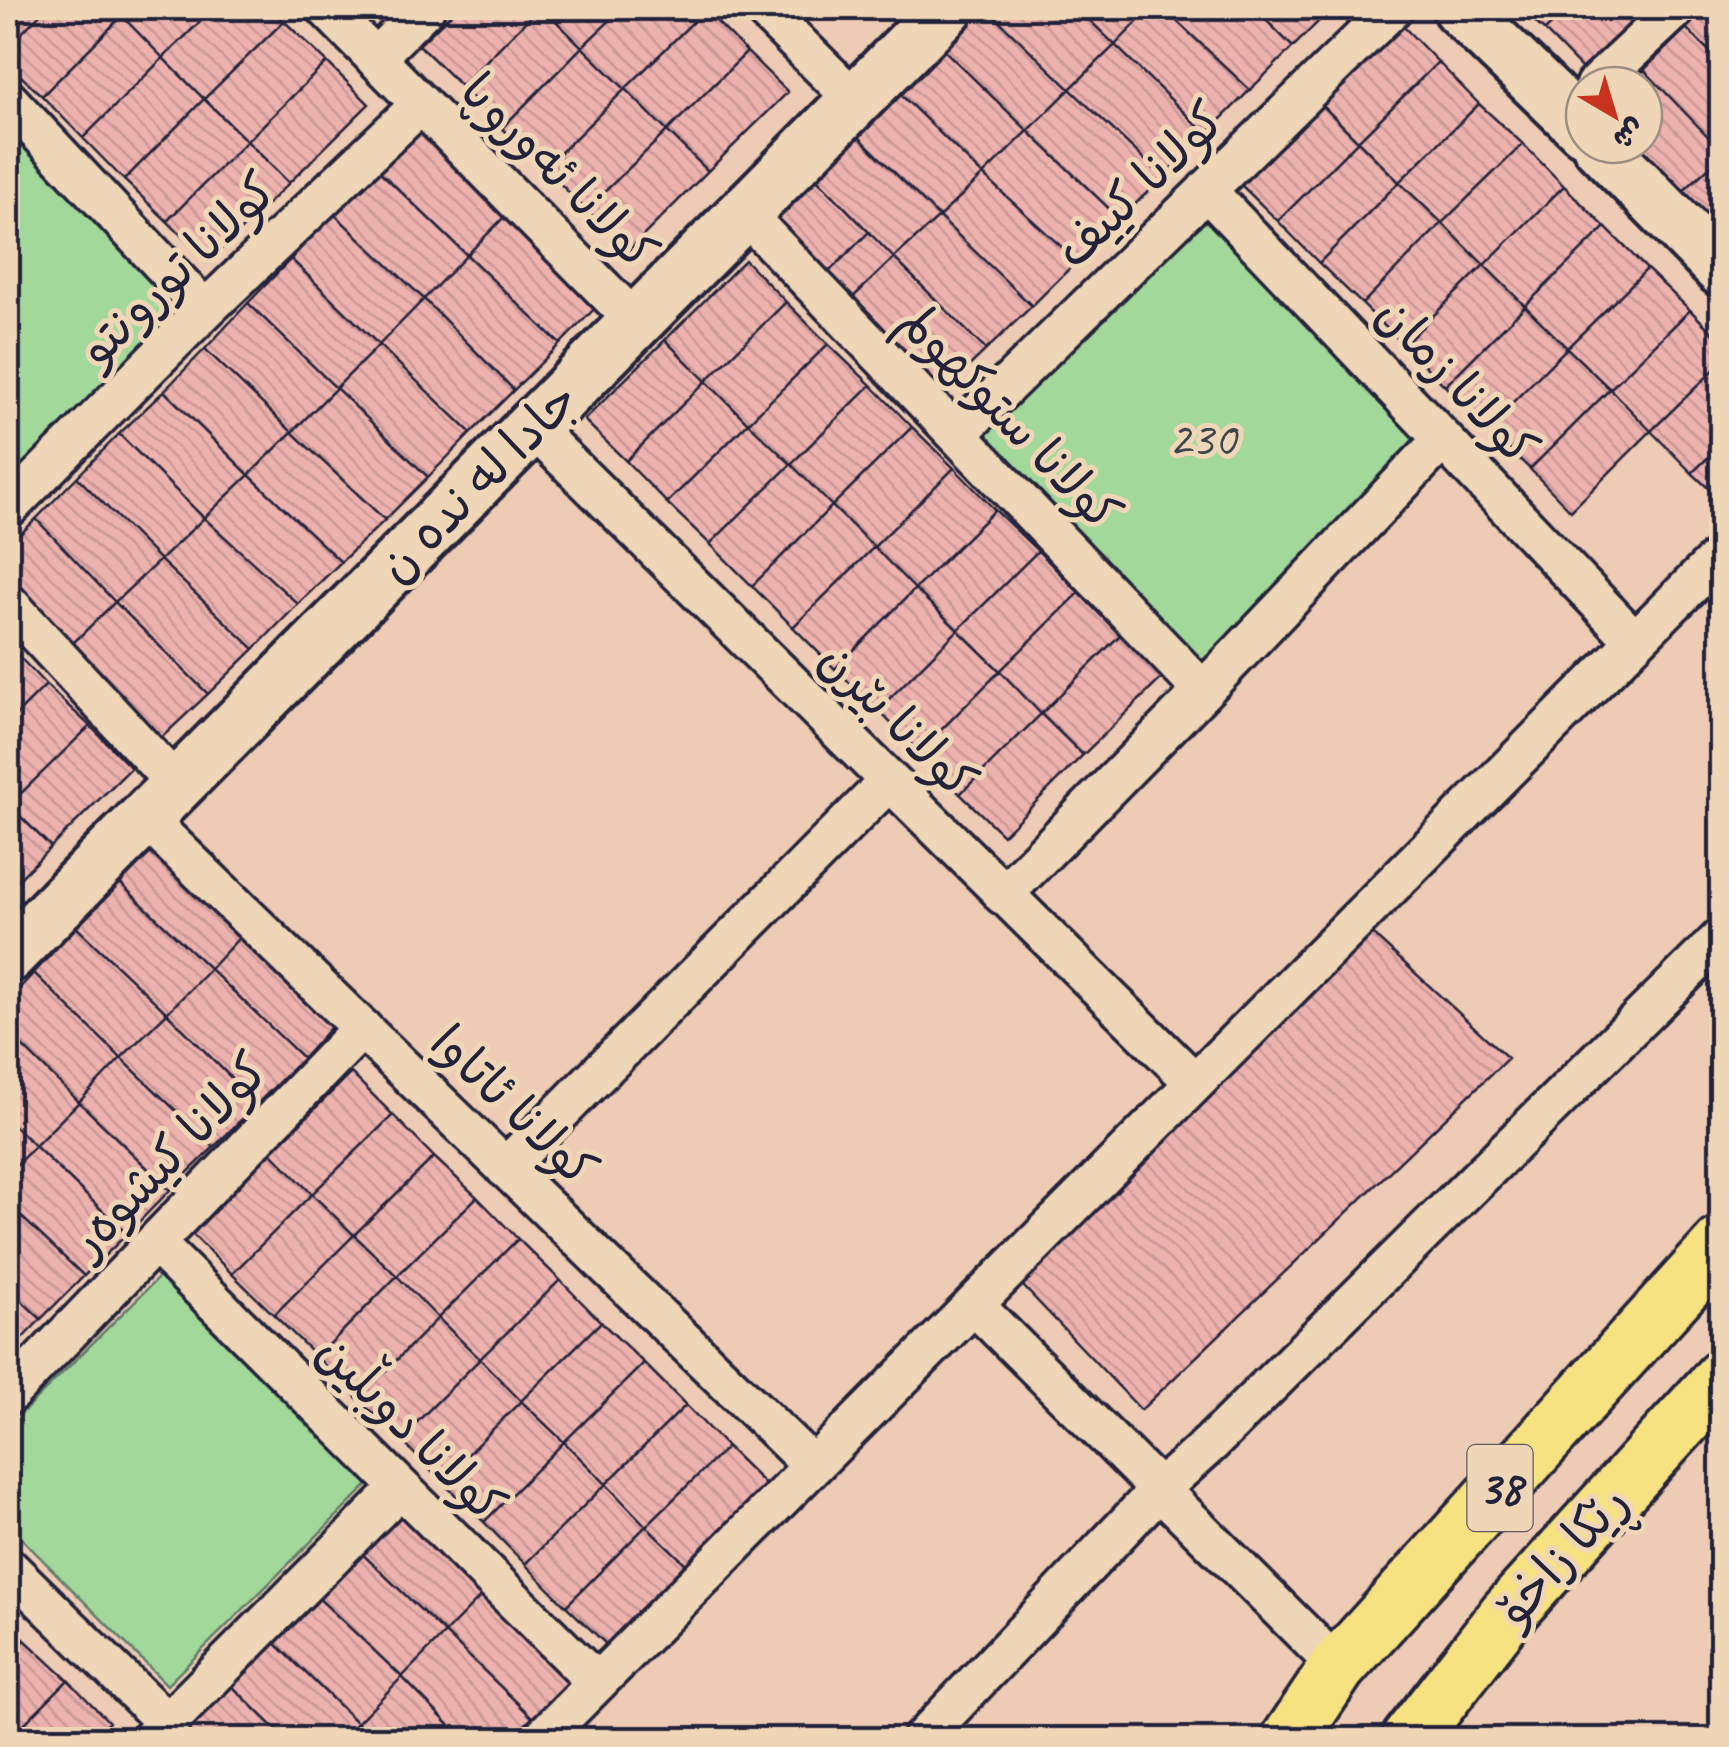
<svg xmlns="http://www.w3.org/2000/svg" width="1729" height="1747" viewBox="0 0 1729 1747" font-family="Caveat,'Playpen Sans Arabic',sans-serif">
<defs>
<pattern id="building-back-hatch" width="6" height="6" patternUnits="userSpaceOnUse" patternTransform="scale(2.5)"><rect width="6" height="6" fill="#edb2ae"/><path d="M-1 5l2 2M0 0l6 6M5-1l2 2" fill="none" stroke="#cb9997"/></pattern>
</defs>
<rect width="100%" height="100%" fill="#eecbb4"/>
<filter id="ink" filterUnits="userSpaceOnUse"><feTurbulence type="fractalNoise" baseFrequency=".01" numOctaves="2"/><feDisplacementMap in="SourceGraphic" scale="20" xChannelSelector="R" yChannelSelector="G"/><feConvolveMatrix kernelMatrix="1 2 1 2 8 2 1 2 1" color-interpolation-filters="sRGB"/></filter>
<g filter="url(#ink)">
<!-- garden -->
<path fill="#a3d89b" stroke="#627d6b" stroke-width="2.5" d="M8,100L205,310L8,508Z
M1206,190L1443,439L1203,691L957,434Z
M163,1273L371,1482L167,1685L8,1525V1427Z"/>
<!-- building -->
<path fill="url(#building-back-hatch)" stroke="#22223b" stroke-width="2.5" d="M8,8H46L8,47Z
M46,8H113L122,16L42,96L8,64V47Z
M130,8H214L163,58L122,16Z
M214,8H271L284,21L204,99L163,58Z
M370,8H404L388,24Z
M457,8H539L461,86L419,45Z
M539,8H543L582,47L502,128L461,86Z
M543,8H623L582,47Z
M623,8H703L705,10L625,89L582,47Z
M982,8H986L1070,89L1028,131L942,48Z
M986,8H1077L1115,45L1070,89Z
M1077,8H1151L1115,45Z
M1151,8H1163L1250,90L1206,134L1115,45Z
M1163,8H1254L1293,47L1250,90Z
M1254,8H1332L1293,47Z
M1520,8H1569L1545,31Z
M1569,8H1651L1586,73L1545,31Z
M1706,8H1722V64L1686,28Z
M705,10L747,52L667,131L625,89Z
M122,16L163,58L83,138L42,96Z
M1397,20L1438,62L1358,141L1316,99Z
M284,21L327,62L247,141L204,99Z
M1686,28L1722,64V151L1644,70Z
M1115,45L1206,134L1163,177L1070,89Z
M582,47L625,89L545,168L502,128Z
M942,48L1028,131L983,175L897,91Z
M747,52L788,92L708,171L667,131Z
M163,58L204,99L124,180L83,138Z
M327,62L369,104L289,183L247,141Z
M1438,62L1479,104L1399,182L1358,141Z
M1644,70L1722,151V155L1677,197L1627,145H1644V85H1629Z
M625,89L667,131L586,210L545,168Z
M1070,89L1163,177L1120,219L1028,131Z
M897,91L983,175L939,217L856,134Z
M204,99L247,141L167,221L124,180Z
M1316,99L1358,141L1278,221L1236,180Z
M1479,104L1523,144L1442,223L1399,182Z
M418,124L509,212L467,255L376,168Z
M667,131L708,171L628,251L586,210Z
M1028,131L1120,219L1077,261L983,175Z
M856,134L939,217L894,258L814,176Z
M247,141L289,183L208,262L167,221Z
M1358,141L1399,182L1319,263L1278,221Z
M1523,144L1564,186L1484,265L1442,223Z
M1722,155V244L1677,197Z
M376,168L467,255L424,299L333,213Z
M983,175L1077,261L1032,306L939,217Z
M814,176L869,232L823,278L768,221Z
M814,176L894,258L847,303L768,221Z
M1399,182L1442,223L1362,304L1319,263Z
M1564,186L1605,227L1525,306L1484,265Z
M509,212L601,302L560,344L467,255Z
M333,213L424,299L379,345L291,259Z
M939,217L1032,306L986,350L894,258Z
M1442,223L1484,265L1404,345L1362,304Z
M1605,227L1647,269L1567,348L1525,306Z
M467,255L560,344L514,390L424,299Z
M894,258L986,350L937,397L847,303Z
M291,259L379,345L336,388L248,303Z
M745,260L786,302L706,381L665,340Z
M1484,265L1525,306L1445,386L1404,345Z
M1647,269L1690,310L1610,389L1567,348Z
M424,299L514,390L471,433L379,345Z
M786,302L828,344L748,423L706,381Z
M248,303L336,388L292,432L205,349Z
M1525,306L1567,348L1487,428L1445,386Z
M1690,310L1722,342V362L1651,431L1610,389Z
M665,340L706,381L626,461L584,420Z
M828,344L871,385L791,464L748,423Z
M379,345L471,433L428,477L336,388Z
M1567,348L1610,389L1530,469L1487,428Z
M205,349L292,432L249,475L164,391Z
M1722,362V444L1692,473L1651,431Z
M706,381L748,423L667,503L626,461Z
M871,385L912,427L832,506L791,464Z
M336,388L428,477L385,520L292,432Z
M1610,389L1651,431L1571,511L1530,469Z
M164,391L249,475L204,518L119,434Z
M748,423L791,464L710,544L667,503Z
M912,427L954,468L874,547L832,506Z
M292,432L385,520L341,562L249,475Z
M119,434L204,518L160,560L77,477Z
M1722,444V501L1692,473Z
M791,464L832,506L752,586L710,544Z
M954,468L995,510L915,589L874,547Z
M249,475L341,562L298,604L204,518Z
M77,477L160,560L115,602L36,519Z
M832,506L874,547L793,627L752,586Z
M995,510L1038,551L958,630L915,589Z
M204,518L298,604L254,649L160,560Z
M36,519L115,602L69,647L8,583V546Z
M874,547L915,589L835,669L793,627Z
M1038,551L1079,593L1000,671L958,630Z
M160,560L254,649L208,694L115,602Z
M915,589L958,630L878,710L835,669Z
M1079,593L1120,635L1041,714L1000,671Z
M115,602L208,694L158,741L69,647Z
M958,630L1000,671L919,752L878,710Z
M1120,635L1164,676L1083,755L1041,714Z
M8,645L46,685L8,723Z
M1000,671L1041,714L960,794L919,752Z
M46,685L90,726L9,805L8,803V723Z
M1041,714L1083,755L1003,835L960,794Z
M90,726L131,768L51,847L9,805Z
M9,805L51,847L8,890V807Z
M161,843L249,927L210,969L119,882Z
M119,882L210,969L167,1013L76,927Z
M76,927L167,1013L121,1058L34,973Z
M249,927L338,1019L303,1058L210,969Z
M1365,927L1508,1058L1141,1410L1008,1270Z
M210,969L303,1058L257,1104L167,1013Z
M34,973L121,1058L79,1102L8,1032V1000Z
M167,1013L257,1104L214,1147L121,1058Z
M8,1032L79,1102L35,1146L8,1120Z
M121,1058L214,1147L170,1190L79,1102Z
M351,1073L393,1115L312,1194L271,1152Z
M79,1102L170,1190L127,1234L35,1146Z
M393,1115L434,1157L354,1235L312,1194Z
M8,1120L35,1146L8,1173Z
M35,1146L127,1234L84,1276L8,1204V1173Z
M271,1152L312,1194L232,1274L191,1233Z
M434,1157L477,1197L397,1276L354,1235Z
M312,1194L354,1235L274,1315L232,1274Z
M477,1197L518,1239L438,1318L397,1276Z
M8,1204L84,1276L41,1319L8,1288Z
M354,1235L397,1276L317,1357L274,1315Z
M518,1239L560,1280L480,1359L438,1318Z
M397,1276L438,1318L358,1399L317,1357Z
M560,1280L601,1322L521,1401L480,1359Z
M8,1288L41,1319L8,1353Z
M438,1318L480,1359L400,1439L358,1399Z
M601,1322L644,1363L564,1442L521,1401Z
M480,1359L521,1401L441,1481L400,1439Z
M644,1363L686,1405L606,1484L564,1442Z
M521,1401L564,1442L484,1522L441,1481Z
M686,1405L727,1447L646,1526L606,1484Z
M564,1442L606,1484L525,1564L484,1522Z
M727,1447L769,1488L689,1567L646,1526Z
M606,1484L646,1526L566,1606L525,1564Z
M396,1503L487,1590L445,1633L354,1546Z
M646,1526L689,1567L609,1647L566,1606Z
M354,1546L445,1633L402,1677L311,1591Z
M487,1590L579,1680L538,1723L445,1633Z
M311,1591L402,1677L357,1723L269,1637Z
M8,1622L25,1640L8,1657Z
M445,1633L538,1723L521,1740H464L402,1677Z
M269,1637L357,1723L341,1740H287L227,1681Z
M25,1640L68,1680L8,1740V1657Z
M402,1677L464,1740H374L357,1723Z
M68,1680L109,1722L92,1740H8Z
M227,1681L287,1740H197L184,1727Z
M357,1723L374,1740H341Z
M184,1727L197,1740H171Z"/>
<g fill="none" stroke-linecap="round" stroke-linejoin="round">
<!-- street casing -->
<g stroke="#22223b" stroke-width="45">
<path id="street" d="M326,8L636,322
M762,8L856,101
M375,58L425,8
M1595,85L1677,8
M8,100L205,310
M1206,190L1635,641
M744,213L1203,691
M532,427L1195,1083
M957,434L1393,8
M8,508L205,310L421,104
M8,603L177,785
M145,818L813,1466
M1003,895L1203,691L1443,439
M505,1168L889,781
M155,1243L597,1683
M974,1305L1338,1667
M8,1395L362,1028
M8,1567L167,1723
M150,1740L400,1488
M540,1740L1722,554
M921,1740L1160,1489L1211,1443L1722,937"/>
</g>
<!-- secondary casing -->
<g stroke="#22223b" stroke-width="60">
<path id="secondary" d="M1459,8L1584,129
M1599,145L1722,270
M8,956L947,8"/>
</g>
<!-- highway casing -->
<g stroke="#22223b" stroke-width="62">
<path id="highway" d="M1289,1740L1338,1667L1722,1244
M1409,1740L1507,1614L1722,1378"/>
</g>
<!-- street -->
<use href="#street" stroke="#efd6b7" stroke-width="38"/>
<!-- secondary -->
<use href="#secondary" stroke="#efd6b7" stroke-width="52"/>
<!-- highway -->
<use href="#highway" stroke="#f7e281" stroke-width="55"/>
</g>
</g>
<g text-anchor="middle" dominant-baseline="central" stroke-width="10" stroke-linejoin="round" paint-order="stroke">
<!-- shield labels -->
<rect fill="#efd6b7" stroke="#605860" stroke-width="2.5" x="1467.5" y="1445" width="65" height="86" rx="8"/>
<g font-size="48" font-weight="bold" fill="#22223b">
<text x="1500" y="1488">38</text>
</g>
<!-- street labels -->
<g font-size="50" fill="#22223b" stroke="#efd6b7">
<text transform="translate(559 172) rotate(45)">كولانا ئه‌وروپا</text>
<text transform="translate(1140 185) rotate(-44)">كولانا كييف</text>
<text transform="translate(178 269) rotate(-44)">كولانا تورونتو</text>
<text transform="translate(1457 381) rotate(47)">كولانا زمان</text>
<text transform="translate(1010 417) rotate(46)">كولانا ستوكهولم</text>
<text transform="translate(478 482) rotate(-45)">جادا له نده ن</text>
<text transform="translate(898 720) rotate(45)">كولانا بێرن</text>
<text transform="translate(514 1106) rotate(44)">كولانا ئاتاوا</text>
<text transform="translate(169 1155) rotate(-46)">كولانا كیشوه‌ر</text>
<text transform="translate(411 1428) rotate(45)">كولانا دوبڵین</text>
<text transform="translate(1562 1555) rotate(-48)">ڕێکا زاخۆ</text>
</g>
<!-- park labels -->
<g font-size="50" fill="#3c464e" stroke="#efd6b7">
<text x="1202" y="438">230</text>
</g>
</g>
<!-- margin -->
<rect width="1729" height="1747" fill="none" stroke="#efd6b7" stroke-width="40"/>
<rect x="20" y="20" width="1689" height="1707" fill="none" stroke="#22223b" stroke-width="4" filter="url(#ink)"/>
<!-- north arrow -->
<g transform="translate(1614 115) rotate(142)"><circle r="48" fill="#efd6b7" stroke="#9d8e85" stroke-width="2.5"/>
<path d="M0-8L18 38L0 25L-18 38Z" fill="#c8321e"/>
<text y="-15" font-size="28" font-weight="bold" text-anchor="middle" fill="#22223b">ش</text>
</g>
</svg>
